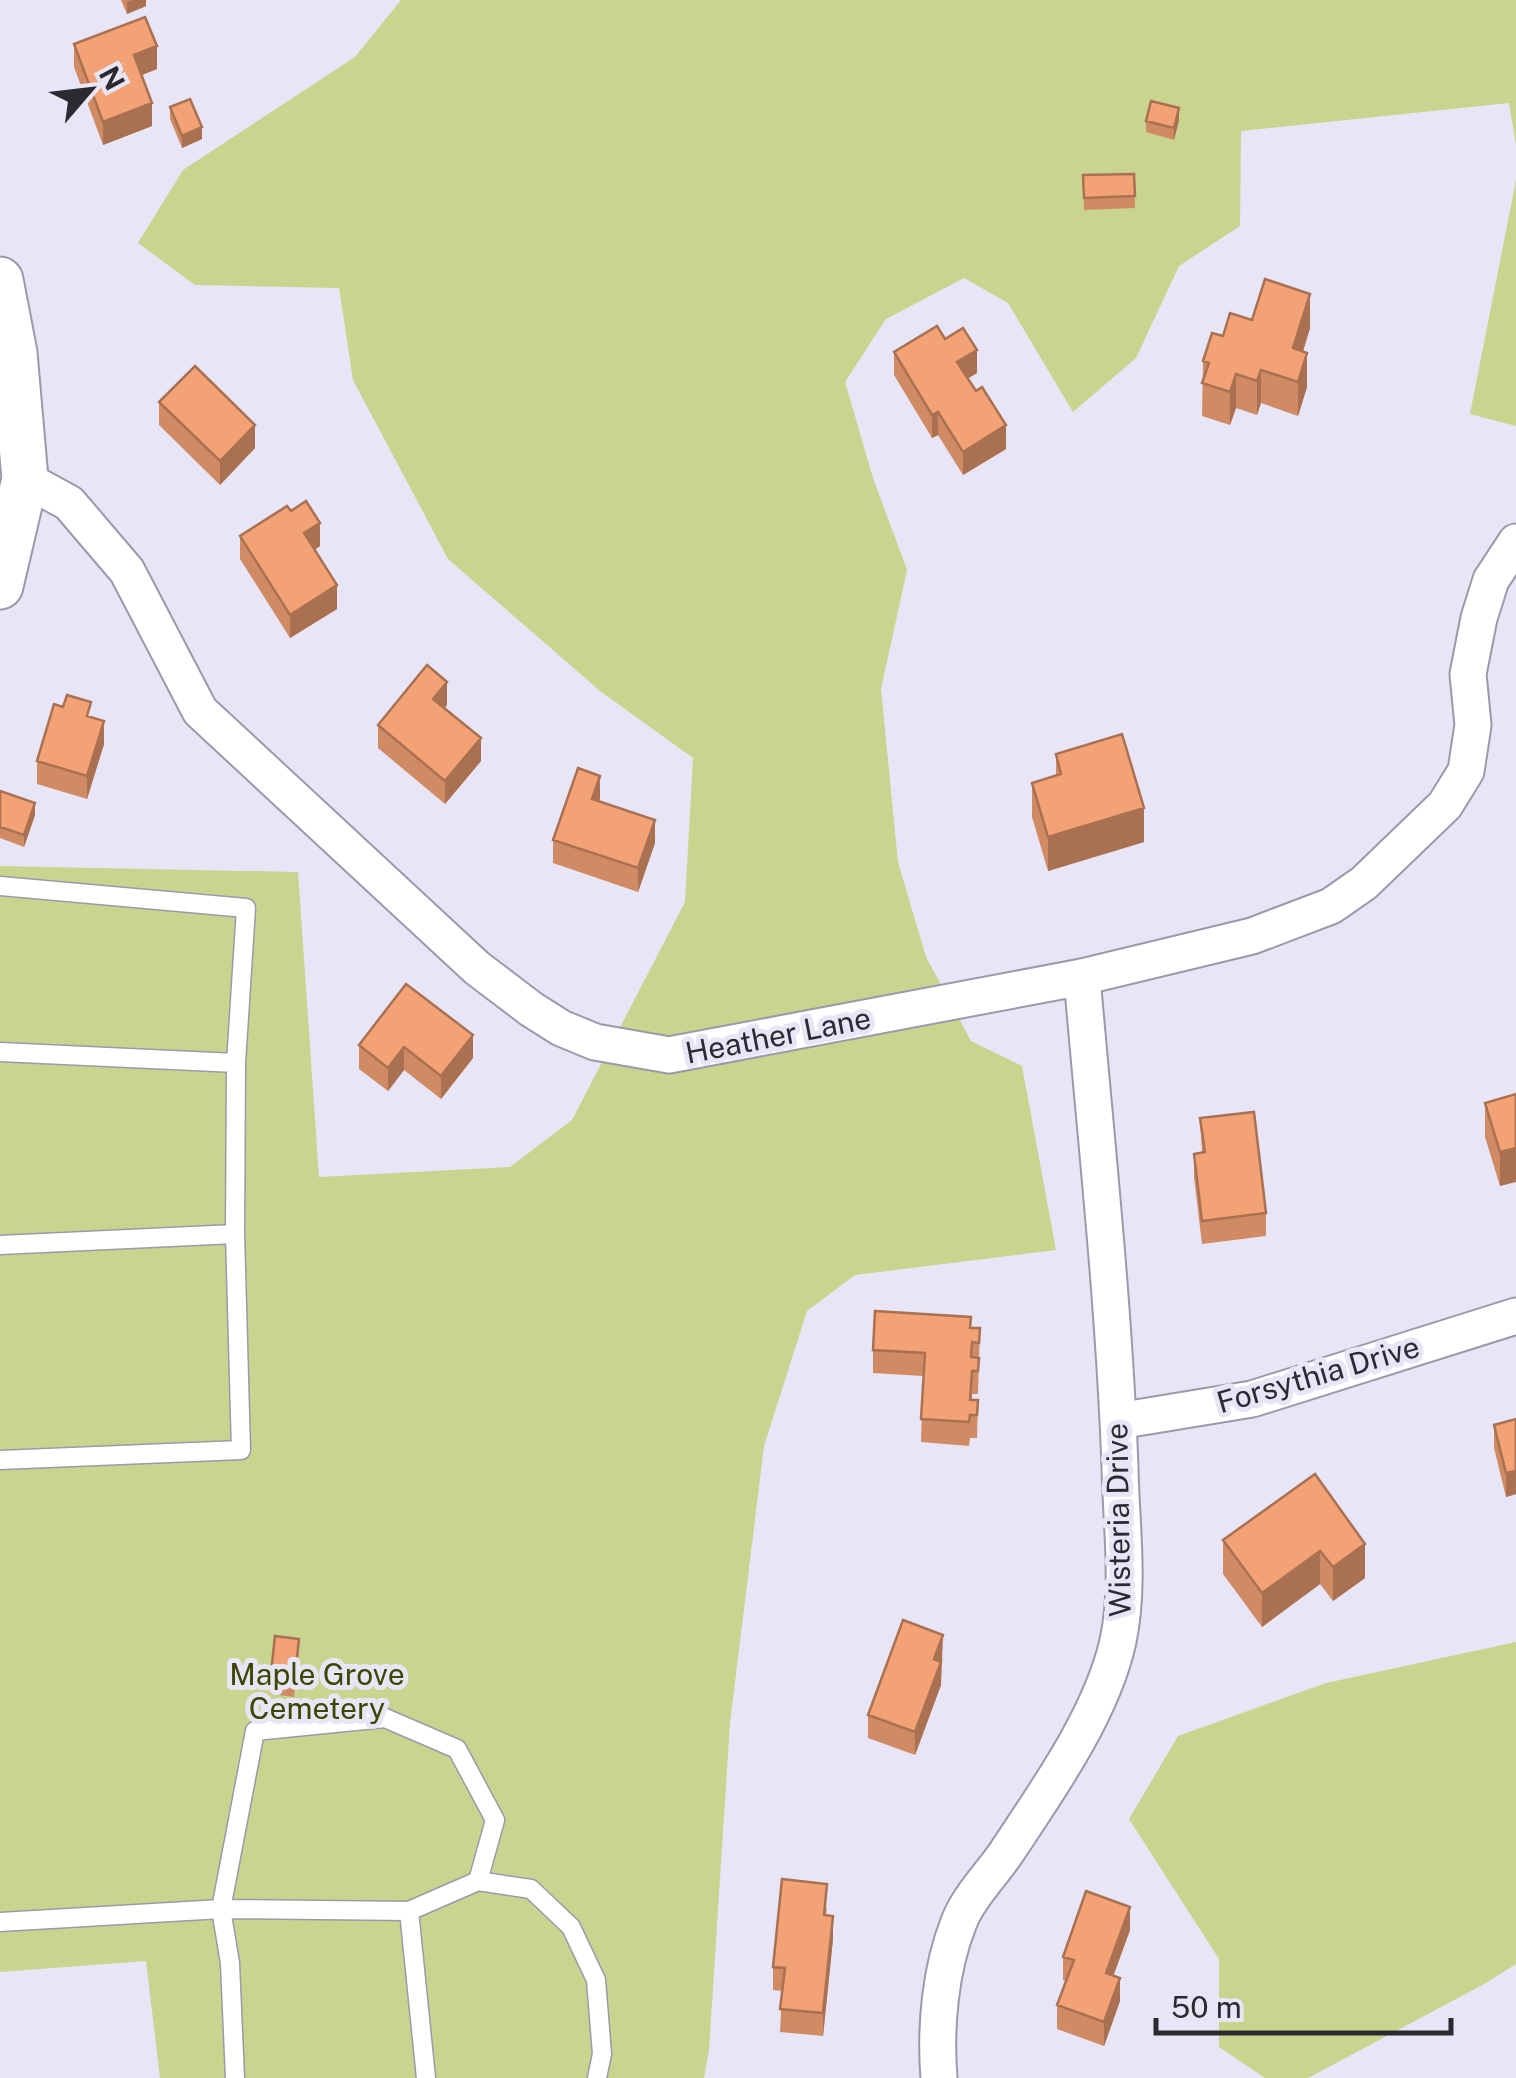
<svg xmlns="http://www.w3.org/2000/svg" width="1516" height="2078" viewBox="0 0 1516 2078" font-family="'Public Sans',sans-serif">
<rect width="100%" height="100%" fill="#e8e5f7"/>
<!-- green -->
<path fill="#c9d48f" d="M401,0H1516V145L1509,103L1241,131L1240,226L1179,266L1136,358L1073,412L1008,303L964,278L886,319L845,382L873,478L907,570L881,689L898,862L926,957L971,1041L1022,1066L1056,1250L855,1275L807,1311L764,1446L730,1723L709,2050L704,2078H160L146,1961L0,1972V866L298,872L319,1177L510,1167L572,1120L685,902L693,758L600,691L448,559L353,380L339,288L195,285L138,243L183,170L355,57Z
M1516,180V426L1470,414Z
M1516,1642V1964L1486,1983L1308,2078H1265L1219,2047V1959L1129,1819L1178,1736L1326,1683Z"/>
<g fill="none" stroke-linecap="round" stroke-linejoin="round">
<!-- service casing -->
<g stroke="#9c99aa" stroke-width="21">
<path id="service" d="M0,886L246,908L236,1063L235,1234L0,1245
M0,1052L236,1063
M0,1460L241,1450L235,1234
M409,1911L426,2078
M0,1922L221,1909L409,1911L478,1881L531,1889L571,1927L596,1980L602,2054L597,2078
M235,2078L230,1963L221,1909L255,1731L385,1718L457,1749L495,1820L478,1881"/>
</g>
<!-- minor casing -->
<g stroke="#9c99aa" stroke-width="39">
<path id="minor" d="M25,479L69,503L127,571L200,711L477,968L531,1009L561,1028L595,1042L669,1055L1082,977L1252,936L1331,906L1364,883L1445,805L1466,771L1473,725L1468,674L1479,618L1491,580L1516,542
M1118,1421L1252,1399L1516,1316
M939,2078C935,2028 940,1969 959,1922C968,1898 991,1875 1006,1853C1047,1791 1102,1714 1118,1641C1130,1585 1121,1523 1120,1467C1114,1303 1096,1140 1082,977"/>
</g>
<!-- tertiary casing -->
<g stroke="#9c99aa" stroke-width="49">
<path id="tertiary" d="M0,280L14,353L25,479L0,586"/>
</g>
<!-- service -->
<use href="#service" stroke="#fff" stroke-width="18"/>
<!-- minor -->
<use href="#minor" stroke="#fff" stroke-width="35"/>
<!-- tertiary -->
<use href="#tertiary" stroke="#fff" stroke-width="45"/>
</g>
<!-- wall -->
<path fill="#d08b65" d="M121,0H146V6L127,14Z
M74,44L157,69L142,75L152,126L103,145L74,67Z
M170,107L202,139L182,148L170,119Z
M1179,120L1174,140L1146,132V121Z
M1134,174L1135,208L1084,210L1083,175Z
M1310,328L1303,352L1307,387L1298,416L1261,403L1257,415L1236,408L1230,425L1202,416L1203,361L1223,336Z
M945,339L977,373L968,378L1006,449L963,475L938,435L932,438L894,375V352Z
M159,402L255,448L220,485L159,425Z
M240,536L320,546L315,550L337,609L290,638L240,559Z
M447,705L444,708L481,761L445,804L378,748V725Z
M91,717L104,744L87,799L37,784V761Z
M1056,754L1144,842L1048,871L1032,817V783L1056,776Z
M0,791L35,815L24,847L0,838Z
M600,799L599,801L655,843L638,892L553,863V840Z
M406,984L473,1058L441,1099L404,1070L388,1091L359,1069V1045Z
M1516,1094L1500,1186L1485,1137V1103Z
M1200,1118L1266,1213V1236L1202,1244L1194,1177V1154L1202,1152Z
M971,1328H980L978,1394H972V1400H978L977,1438H970L969,1446L921,1442L923,1376L873,1373V1350Z
M1516,1419V1494L1506,1497L1494,1448V1425Z
M1315,1474L1365,1578L1333,1601L1320,1584L1262,1627L1223,1574V1540Z
M299,1650L294,1697L270,1694V1683Z
M943,1658L941,1663V1685L915,1755L868,1738V1715Z
M827,1907L826,1915L833,1939L823,2036L780,2032L782,1991L773,1990V1967Z
M1130,1930L1113,1976L1120,2001L1104,2046L1057,2029V2005L1066,1981L1063,1980V1957Z"/>
<!-- shaded-wall -->
<path fill="#a97152" d="M133,0H146V6L127,14V2Z
M157,46V69L134,78V55Z
M152,103V126L103,145V122Z
M1179,108V120L1174,140V128Z
M202,127V139L182,148V136Z
M1310,294V328L1293,382V348Z
M977,350V373L957,385V362Z
M1307,353V387L1298,416V382Z
M1261,370V403L1257,415V381Z
M1236,374V408L1230,425V392Z
M938,412V435L932,438V415Z
M255,425V448L220,485V461Z
M1006,425V449L963,475V452Z
M320,523V546L304,556V533Z
M337,585V609L290,638V615Z
M447,682V705L433,722V699Z
M104,721V744L87,799V776Z
M481,738V761L445,804V781Z
M600,776V799L592,822V799Z
M35,803V815L24,847V835Z
M1144,808V842L1048,871V837Z
M655,820V843L638,892V868Z
M473,1035V1058L441,1099V1076Z
M404,1047V1070L388,1091V1068Z
M1516,1148V1182L1500,1186V1152Z
M1516,1471V1494L1506,1497V1473Z
M1365,1544V1578L1333,1601V1567Z
M1320,1551V1584L1262,1627V1593Z
M943,1635L941,1685L915,1755V1732L934,1659Z
M1130,1907V1930L1106,1996V1973Z
M833,1916V1939L823,2036V2013Z
M1120,1978V2001L1104,2046V2022Z"/>
<!-- building -->
<path fill="#f2a275" stroke="#a97152" stroke-width="2.5" d="M145,17L157,46L134,55L152,103L103,122L74,44Z
M190,99L202,127L182,136L170,107Z
M1151,101L1179,108L1174,128L1146,121Z
M1134,174L1135,196L1084,198L1083,175Z
M1265,279L1310,294L1293,348L1307,353L1298,382L1261,370L1257,381L1236,374L1230,392L1202,383L1209,363L1203,361L1212,333L1223,336L1230,313L1252,320Z
M937,326L945,339L963,328L977,350L957,362L976,391L982,387L1006,425L963,452L938,412L932,415L894,352Z
M195,366L255,425L220,461L159,402Z
M306,501L320,523L304,533L337,585L290,615L240,536L287,506L291,511Z
M427,665L447,682L433,699L481,738L445,781L378,725Z
M67,695L91,702L87,716L104,721L87,776L37,761L54,704L63,707Z
M1122,734L1144,808L1048,837L1032,783L1061,774L1056,754Z
M578,768L600,776L592,799L655,820L638,868L553,840Z
M0,791L35,803L24,835L0,827Z
M406,984L473,1035L441,1076L404,1047L388,1068L359,1045Z
M1516,1094V1148L1500,1152L1485,1103Z
M1254,1112L1266,1213L1202,1221L1194,1154L1205,1152L1200,1118Z
M875,1311L971,1317L970,1328H980L979,1343L972,1342L971,1357L979,1358L978,1371H972L970,1400H978L977,1415H970L969,1422L921,1419L925,1353L873,1350Z
M1516,1419V1471L1506,1473L1494,1425Z
M1315,1474L1365,1544L1333,1567L1320,1551L1262,1593L1223,1540Z
M903,1620L943,1635L934,1659L941,1662L915,1732L868,1715Z
M275,1636L299,1639L294,1685L270,1683Z
M782,1879L827,1884L824,1915L833,1916L823,2013L780,2009L785,1968L773,1967Z
M1086,1891L1130,1907L1106,1973L1120,1978L1104,2022L1057,2005L1074,1960L1063,1957Z"/>
<g text-anchor="middle" dominant-baseline="central" stroke-width="10" stroke-linejoin="round" paint-order="stroke">
<!-- street labels -->
<g font-size="30" fill="#2c2a31" stroke="#e8e5f7">
<text transform="translate(778 1035) rotate(-11)">Heather Lane</text>
<text transform="translate(1318 1374) rotate(-16)">Forsythia Drive</text>
<text transform="translate(1118 1520) rotate(-91)">Wisteria Drive</text>
</g>
<!-- park labels -->
<g font-size="30" fill="#3e4500" stroke="#e8e5f7">
<text x="317" y="1674">Maple Grove<tspan x="317" dy="34">Cemetery</tspan></text>
</g>
</g>
<!-- north arrow -->
<g transform="translate(90 90) rotate(62)" stroke="#e8e5f7" stroke-width="8" paint-order="stroke">
<path d="M0-8L18 38L0 25L-18 38Z" fill="#2c2a31"/>
<text y="-15" font-size="28" font-weight="bold" text-anchor="middle" fill="#2c2a31">N</text>
</g>
<!-- scale -->
<path d="M1156 2018v15h295v-15" fill="none" stroke="#2c2a31" stroke-width="5"/>
<text x="1171" y="2018" font-size="30" fill="#2c2a31" stroke="#e8e5f7" stroke-width="8" paint-order="stroke">50 m</text>
</svg>
